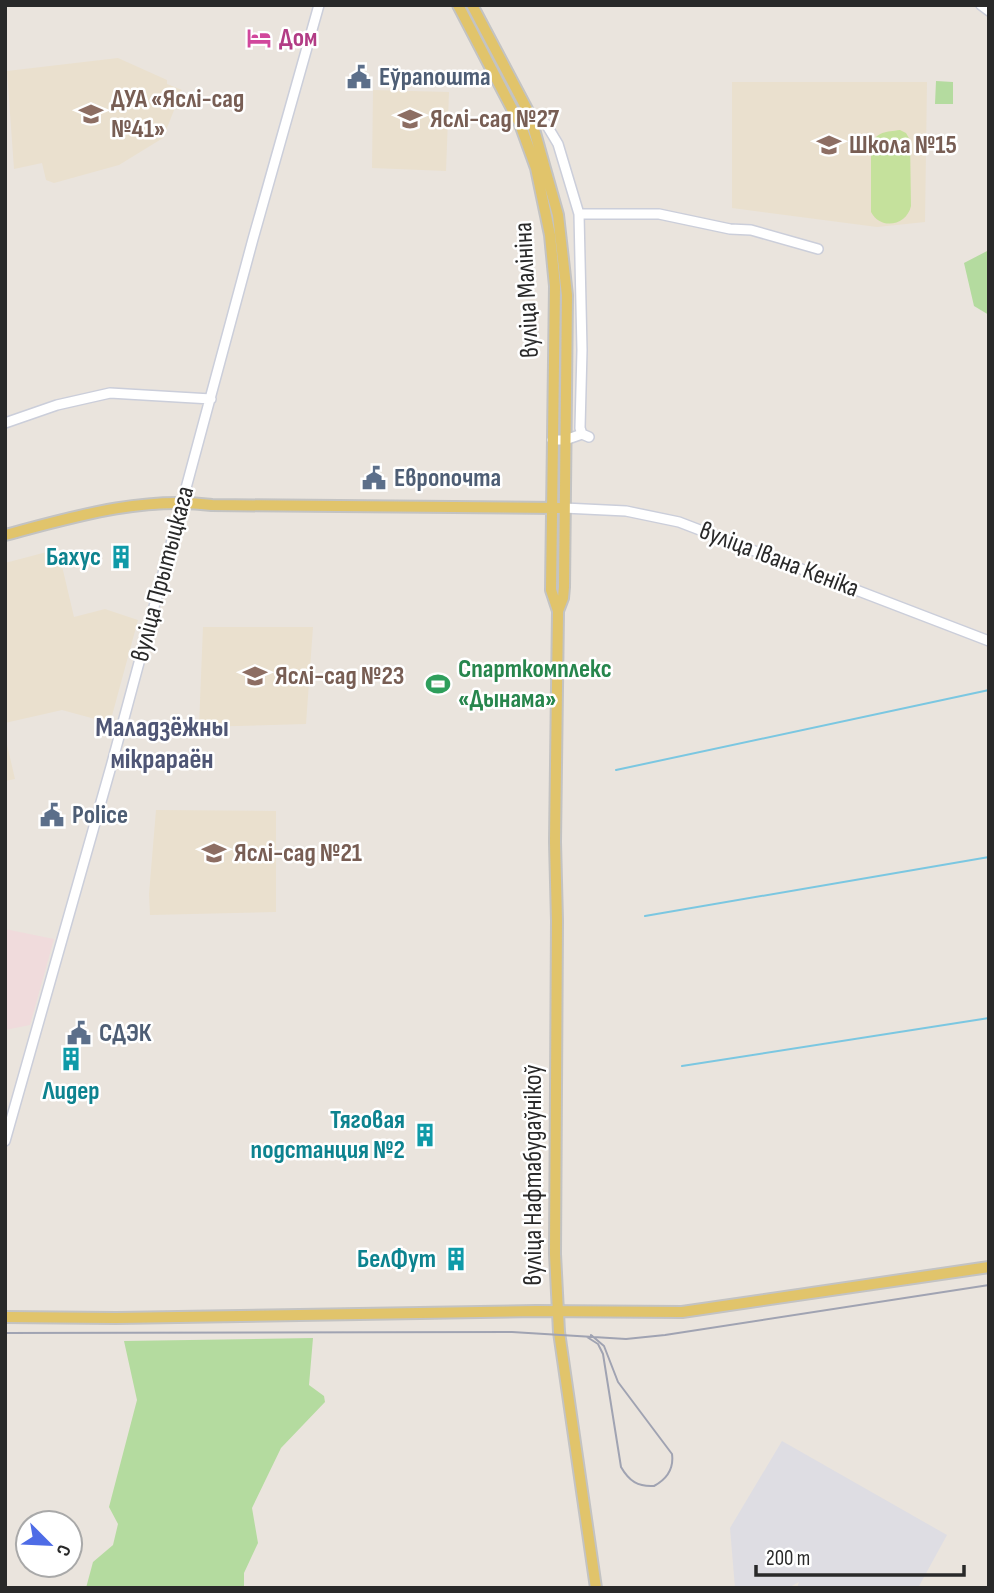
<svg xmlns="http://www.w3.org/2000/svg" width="994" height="1593" viewBox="0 0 994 1593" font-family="'Sofia Sans Condensed',sans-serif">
<rect width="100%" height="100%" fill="#eae4dd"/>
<!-- industrial -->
<path fill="#dedde3" d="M782,1441L947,1535L918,1588H797L799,1582L788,1588H735L730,1528Z"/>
<!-- education -->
<path fill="#eae0ce" d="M118,58L167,80V84L182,90L163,138L119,165L54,183L46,180L42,163L14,169L7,71Z
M732,82H927L925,222L877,227L732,208Z
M373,90L449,92L446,171L372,168Z
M58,549L74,617L105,609L138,620L110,723L62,710L5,723V563Z
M203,627H313L306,724L199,727Z
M5,736L15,779L5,781Z
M156,810L276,811V912L150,915L149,894Z"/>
<!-- medical -->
<path fill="#f0dbdc" d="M5,929L54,939L30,1025L5,1030Z"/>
<!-- green -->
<path fill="#b4db9f" d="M936,81L953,82V104H935Z
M989,250V315L974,306L964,263Z
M313,1338L309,1385L324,1396L325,1402L281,1448L252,1508L258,1543L244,1573V1588H86L93,1562L113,1545L118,1524L109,1507L137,1400L124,1341Z"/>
<!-- pitch -->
<path fill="#c5e19c" d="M900,130L906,133L910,140L911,206C907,225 881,231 871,212V145C877,131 886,132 900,130Z"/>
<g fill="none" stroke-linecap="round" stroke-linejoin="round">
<!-- stream -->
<path stroke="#7bc7e1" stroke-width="2" d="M616,770L989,690
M645,916L989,857
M682,1066L989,1018"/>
<!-- minor casing -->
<g stroke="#cbceda" stroke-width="12">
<path id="minor" d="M981,5L989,11
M530,115L546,124L558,144L579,214H659L730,229L751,230L818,249
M579,214L582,350L580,428L582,434L589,437
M5,423L57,405L110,393L211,399
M552,440H565L582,434
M564,508L626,511L679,522L989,641
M5,1141L112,763L253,239L319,5"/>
</g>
<!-- major casing -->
<g stroke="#c3c3c3" stroke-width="14">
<path id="major" d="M458,5L520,124L536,168L550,235L555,286L551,590L558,611
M472,5L530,115L558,215L567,295L564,587L563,598L558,611L555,842L557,921L555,1254L559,1332L596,1588
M5,535C73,517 142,496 212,505L559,508
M5,1317L116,1318L536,1311L682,1312L989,1267"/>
</g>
<!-- minor -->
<use href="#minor" stroke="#fff" stroke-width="9"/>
<!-- major -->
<use href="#major" stroke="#e1c46b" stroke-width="10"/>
<!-- tram -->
<path stroke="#a0a3b2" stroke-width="2" d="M5,1333L512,1332L626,1339L665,1335L989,1285
M587,1337L598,1344L603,1354L621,1467C629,1481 638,1487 654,1486C667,1479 674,1469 672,1454L618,1382L604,1346L591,1335"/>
</g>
<!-- icons -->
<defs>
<g id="hotel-bare" transform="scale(1.89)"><path d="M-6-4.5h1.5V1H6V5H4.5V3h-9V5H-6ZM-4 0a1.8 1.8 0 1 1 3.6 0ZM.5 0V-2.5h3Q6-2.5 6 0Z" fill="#d1479c" stroke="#fff" stroke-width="2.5" paint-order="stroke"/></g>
<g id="civic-bare" transform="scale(1.89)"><path d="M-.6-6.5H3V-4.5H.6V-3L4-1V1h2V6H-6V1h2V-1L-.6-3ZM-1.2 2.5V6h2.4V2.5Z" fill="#5c6f8a" stroke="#fff" stroke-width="2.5" paint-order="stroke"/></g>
<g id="school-bare" transform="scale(1.89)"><path d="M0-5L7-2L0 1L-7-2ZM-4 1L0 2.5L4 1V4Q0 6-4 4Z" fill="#8d6e63" stroke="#fff" stroke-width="2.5" paint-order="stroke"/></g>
<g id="building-bare" transform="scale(1.89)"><path d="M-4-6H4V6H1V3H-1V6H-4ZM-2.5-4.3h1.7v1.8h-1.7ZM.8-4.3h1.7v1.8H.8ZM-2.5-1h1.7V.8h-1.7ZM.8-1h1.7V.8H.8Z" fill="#0f9aa8" stroke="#fff" stroke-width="2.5" paint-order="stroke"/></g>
<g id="stadium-bare" transform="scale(1.89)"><path d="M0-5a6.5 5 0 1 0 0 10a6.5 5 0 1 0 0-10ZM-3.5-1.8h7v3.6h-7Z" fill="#2e9e5b" stroke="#fff" stroke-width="2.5" paint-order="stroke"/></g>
</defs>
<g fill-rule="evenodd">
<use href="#hotel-bare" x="259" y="38"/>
<use href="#civic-bare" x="359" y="77"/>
<use href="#school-bare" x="91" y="114"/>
<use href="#school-bare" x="410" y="119"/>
<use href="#school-bare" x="829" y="145"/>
<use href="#civic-bare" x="374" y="478"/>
<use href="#building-bare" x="121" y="557"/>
<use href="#school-bare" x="255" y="676"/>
<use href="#stadium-bare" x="438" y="684"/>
<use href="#civic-bare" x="52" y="815"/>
<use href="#school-bare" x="214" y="853"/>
<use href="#civic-bare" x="79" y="1033"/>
<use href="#building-bare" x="71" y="1059"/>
<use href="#building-bare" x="425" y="1135"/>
<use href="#building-bare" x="456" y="1259"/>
</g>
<g text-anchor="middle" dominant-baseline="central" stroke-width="5" stroke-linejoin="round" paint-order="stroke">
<!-- hotel labels -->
<g font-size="26" font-weight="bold" fill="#b23c85" stroke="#fff" text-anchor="start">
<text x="279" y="38">Дом</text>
</g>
<!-- service labels -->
<g font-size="26" font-weight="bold" fill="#4e5e75" stroke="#fff" text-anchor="start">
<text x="379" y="77">Еўрапошта</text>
<text x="394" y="478">Европочта</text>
<text x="72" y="815">Police</text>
<text x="99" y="1033">СДЭК</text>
</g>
<!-- education labels -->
<g font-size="26" font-weight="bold" fill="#785e54" stroke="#fff" text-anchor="start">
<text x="111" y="99">ДУА «Яслі-сад<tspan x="111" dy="30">№41»</tspan></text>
<text x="430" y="119">Яслі-сад №27</text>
<text x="849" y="145">Школа №15</text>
<text x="275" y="676">Яслі-сад №23</text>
<text x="234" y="853">Яслі-сад №21</text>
</g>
<!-- street labels -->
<g font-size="26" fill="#292929" stroke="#fff">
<text transform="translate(527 290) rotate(-93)">вуліца Малініна</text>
<text transform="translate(779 560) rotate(21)">вуліца Івана Кеніка</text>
<text transform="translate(163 574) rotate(-75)">вуліца Прытыцкага</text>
<text transform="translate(533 1175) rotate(-90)">вуліца Нафтабудаўнікоў</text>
</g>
<!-- culture labels -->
<g font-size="26" font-weight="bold" fill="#0d838f" stroke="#fff" text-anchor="end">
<text x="101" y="557">Бахус</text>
<text x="71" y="1091" text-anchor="middle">Лидер</text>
<text x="405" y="1120">Тяговая<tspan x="405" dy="30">подстанция №2</tspan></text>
<text x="436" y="1259">БелФут</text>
</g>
<!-- leisure labels -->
<g font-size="26" font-weight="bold" fill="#27864d" stroke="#fff" text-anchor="start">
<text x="458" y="669">Спарткомплекс<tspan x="458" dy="30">«Дынама»</tspan></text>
</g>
<!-- neighbourhood labels -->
<g font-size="28" font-weight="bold" fill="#4f5675" stroke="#fff">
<text x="162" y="727">Маладзёжны<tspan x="162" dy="32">мікрараён</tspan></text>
</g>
</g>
<!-- border -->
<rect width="994" height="1593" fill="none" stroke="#292929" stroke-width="14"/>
<!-- north arrow -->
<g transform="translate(49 1544) rotate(114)"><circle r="33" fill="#ffffff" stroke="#a9a9a9" stroke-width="2"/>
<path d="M0-5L12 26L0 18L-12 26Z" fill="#4e6ce6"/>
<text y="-10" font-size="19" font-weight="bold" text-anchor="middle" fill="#292929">С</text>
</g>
<!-- scale -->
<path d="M756 1565v10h208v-10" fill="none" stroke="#292929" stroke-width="3.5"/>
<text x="766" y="1565" font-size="21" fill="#292929" stroke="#ffffff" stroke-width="5" paint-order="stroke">200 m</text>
</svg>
